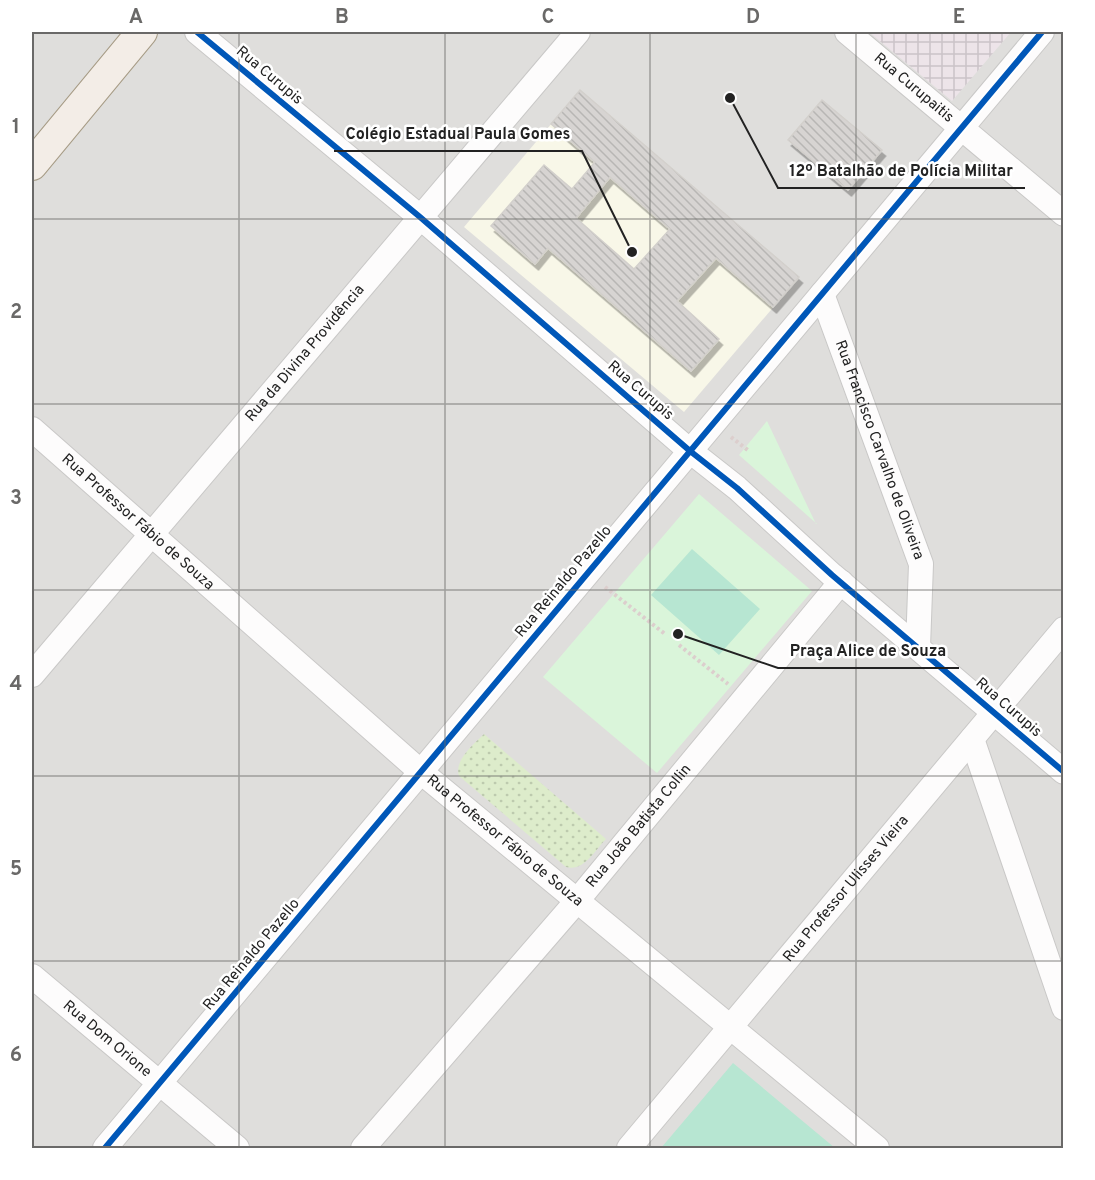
<svg xmlns="http://www.w3.org/2000/svg" width="1095" height="1180" viewBox="0 0 1095 1180" font-family="Overpass,sans-serif">
<defs>
<pattern id="industrial-grid" width="8" height="8" patternUnits="userSpaceOnUse" patternTransform="scale(1.5)"><rect width="8" height="8" fill="#ede4e9"/><path d="M0 4h8M4 0v8" fill="none" stroke="#cbc3c8"/></pattern>
<pattern id="grass-dots" width="8" height="8" patternUnits="userSpaceOnUse" patternTransform="scale(1.5)"><rect width="8" height="8" fill="#ddeccb"/><path d="M2 2h.1M6 6h.1" fill="none" stroke="#bdcaae" stroke-width="1.8" stroke-linecap="round"/></pattern>
<pattern id="building-back-hatch" width="6" height="6" patternUnits="userSpaceOnUse" patternTransform="scale(1.5)"><rect width="6" height="6" fill="#d7d4d2"/><path d="M-1 5l2 2M0 0l6 6M5-1l2 2" fill="none" stroke="#b8b6b4"/></pattern>
<filter id="shadow"><feDropShadow dx="3.5" dy="6" stdDeviation="0" flood-color="#0004"/></filter>
</defs>
<rect width="100%" height="100%" fill="#f0eeeb"/>
<!-- residential -->
<path fill="#dfdedc" d="M32,32H1063V1148H32Z"/>
<!-- industrial -->
<path fill="url(#industrial-grid)" d="M869,32H1011L952,101Z"/>
<!-- education -->
<path fill="#f8f7e8" d="M580,90L799,277L684,412L464,227Z"/>
<!-- grass -->
<path fill="url(#grass-dots)" d="M484,734L606,839C595,850 584,872 566,867L459,776C454,760 473,745 484,734Z"/>
<!-- park -->
<path fill="#daf5da" d="M767,421L816,524H817L739,455Z
M699,494L812,591L657,773L543,677Z"/>
<!-- pitch -->
<path fill="#b7e6d2" d="M692,549L760,609L719,655L651,595Z
M733,1063L835,1148H661Z"/>
<!-- building -->
<path fill="url(#building-back-hatch)" stroke="#d3d0cc" stroke-width="1.5" fill-rule="evenodd" filter="url(#shadow)" d="M580,90L799,277L773,307L716,258L677,301L719,339L691,371L548,248L535,264L491,226L544,165L572,189L595,162L551,124ZM610,177L670,229L634,269L576,218Z
M822,100L882,150L848,190L788,140Z"/>
<g fill="none" stroke-linecap="round" stroke-linejoin="round">
<!-- minor casing -->
<g stroke="#c9c8c7" stroke-width="26">
<g id="minor">
<path d="M197,32L420,217L690,451L737,488L832,575L1064,772"/>
<path id="s1" d="M847,32L1064,214"/>
<path id="s2" d="M822,294L921,564L918,647"/>
<path id="s3" d="M32,429L421,772L877,1148"/>
<path id="s4" d="M32,675L578,32"/>
<path d="M972,739L1064,1008"/>
<path id="s5" d="M32,976L237,1148"/>
<path d="M105,1148L1042,32"/>
<path id="s6" d="M363,1148L576,902L841,582"/>
<path id="s7" d="M629,1148L1064,629"/>
</g>
</g>
<!-- major casing -->
<g stroke="#a79c86" stroke-width="32">
<path id="major" d="M32,165L142,32"/>
</g>
<!-- path -->
<path stroke="#dccecd" stroke-width="4" stroke-dasharray="3 3" stroke-linecap="butt" d="M731,437L749,451
M605,587L665,634
M679,645L728,684"/>
<!-- minor -->
<use href="#minor" stroke="#fdfcfc" stroke-width="24"/>
<!-- major -->
<use href="#major" stroke="#f3ede7" stroke-width="30"/>
<!-- cycleway casing -->
<g stroke="#fff" stroke-width="10">
<path id="cycleway" d="M197,32L420,217L690,451L737,488L832,575L1064,772
M105,1148L1042,32"/>
</g>
<!-- cycleway -->
<use href="#cycleway" stroke="#0057b8" stroke-width="6"/>
</g>
<!-- grid -->
<path fill="none" stroke="#6a6968" stroke-width="1.5" stroke-opacity="0.55" d="M239,32V1148M445,32V1148M650,32V1148M856,32V1148M32,219H1064M32,404H1064M32,590H1064M32,776H1064M32,961H1064"/>
<g text-anchor="middle" dominant-baseline="central" stroke-width="5" stroke-linejoin="round" paint-order="stroke">
<!-- street labels -->
<g font-size="15" fill="#222" stroke="#fff">
<text transform="translate(269 76) rotate(40)">Rua Curupis</text>
<text stroke="none"><textPath href="#s1" startOffset="87">Rua Curupaitis</textPath></text>
<text stroke="none"><textPath href="#s4" startOffset="422">Rua da Divina Providência</textPath></text>
<text transform="translate(640 391) rotate(41)">Rua Curupis</text>
<text stroke="none"><textPath href="#s2" startOffset="166">Rua Francisco Carvalho de Oliveira</textPath></text>
<text stroke="none"><textPath href="#s3" startOffset="141">Rua Professor Fábio de Souza</textPath></text>
<text transform="translate(564 582) rotate(-50)">Rua Reinaldo Pazello</text>
<text transform="translate(1008 708) rotate(41)">Rua Curupis</text>
<text stroke="none"><textPath href="#s6" startOffset="424">Rua João Batista Collin</textPath></text>
<text stroke="none"><textPath href="#s3" startOffset="627">Rua Professor Fábio de Souza</textPath></text>
<text stroke="none"><textPath href="#s7" startOffset="338">Rua Professor Ulisses Vieira</textPath></text>
<text transform="translate(252 955) rotate(-50)">Rua Reinaldo Pazello</text>
<text stroke="none"><textPath href="#s5" startOffset="98">Rua Dom Orione</textPath></text>
</g>
</g>
<!-- callouts -->
<path fill="none" stroke="#222" stroke-width="2" d="M632 252L582 151H334M730 98L778 188H1025M678 634L778 668H959"/>
<g fill="#222" stroke="#fff" stroke-width="2">
<circle cx="632" cy="252" r="6"/>
<circle cx="730" cy="98" r="6"/>
<circle cx="678" cy="634" r="6"/>
</g>
<g font-size="16" text-anchor="middle" font-weight="bold" fill="#222" stroke="#fff" stroke-width="5" stroke-linejoin="round" paint-order="stroke">
<text x="458" y="139">Colégio Estadual Paula Gomes</text>
<text x="901" y="176">12º Batalhão de Polícia Militar</text>
<text x="868" y="656">Praça Alice de Souza</text>
</g>
<!-- border -->
<rect width="1095" height="1180" fill="none" stroke="#ffffff" stroke-width="66"/>
<rect x="33" y="33" width="1029" height="1114" fill="none" stroke="#6a6968" stroke-width="2"/>
<g font-size="20" text-anchor="middle" font-weight="bold" fill="#6a6968">
<text x="136" y="23">A</text>
<text x="342" y="23">B</text>
<text x="548" y="23">C</text>
<text x="753" y="23">D</text>
<text x="959" y="23">E</text>
<text x="16" y="133">1</text>
<text x="16" y="318">2</text>
<text x="16" y="504">3</text>
<text x="16" y="690">4</text>
<text x="16" y="875">5</text>
<text x="16" y="1061">6</text>
</g>
</svg>
